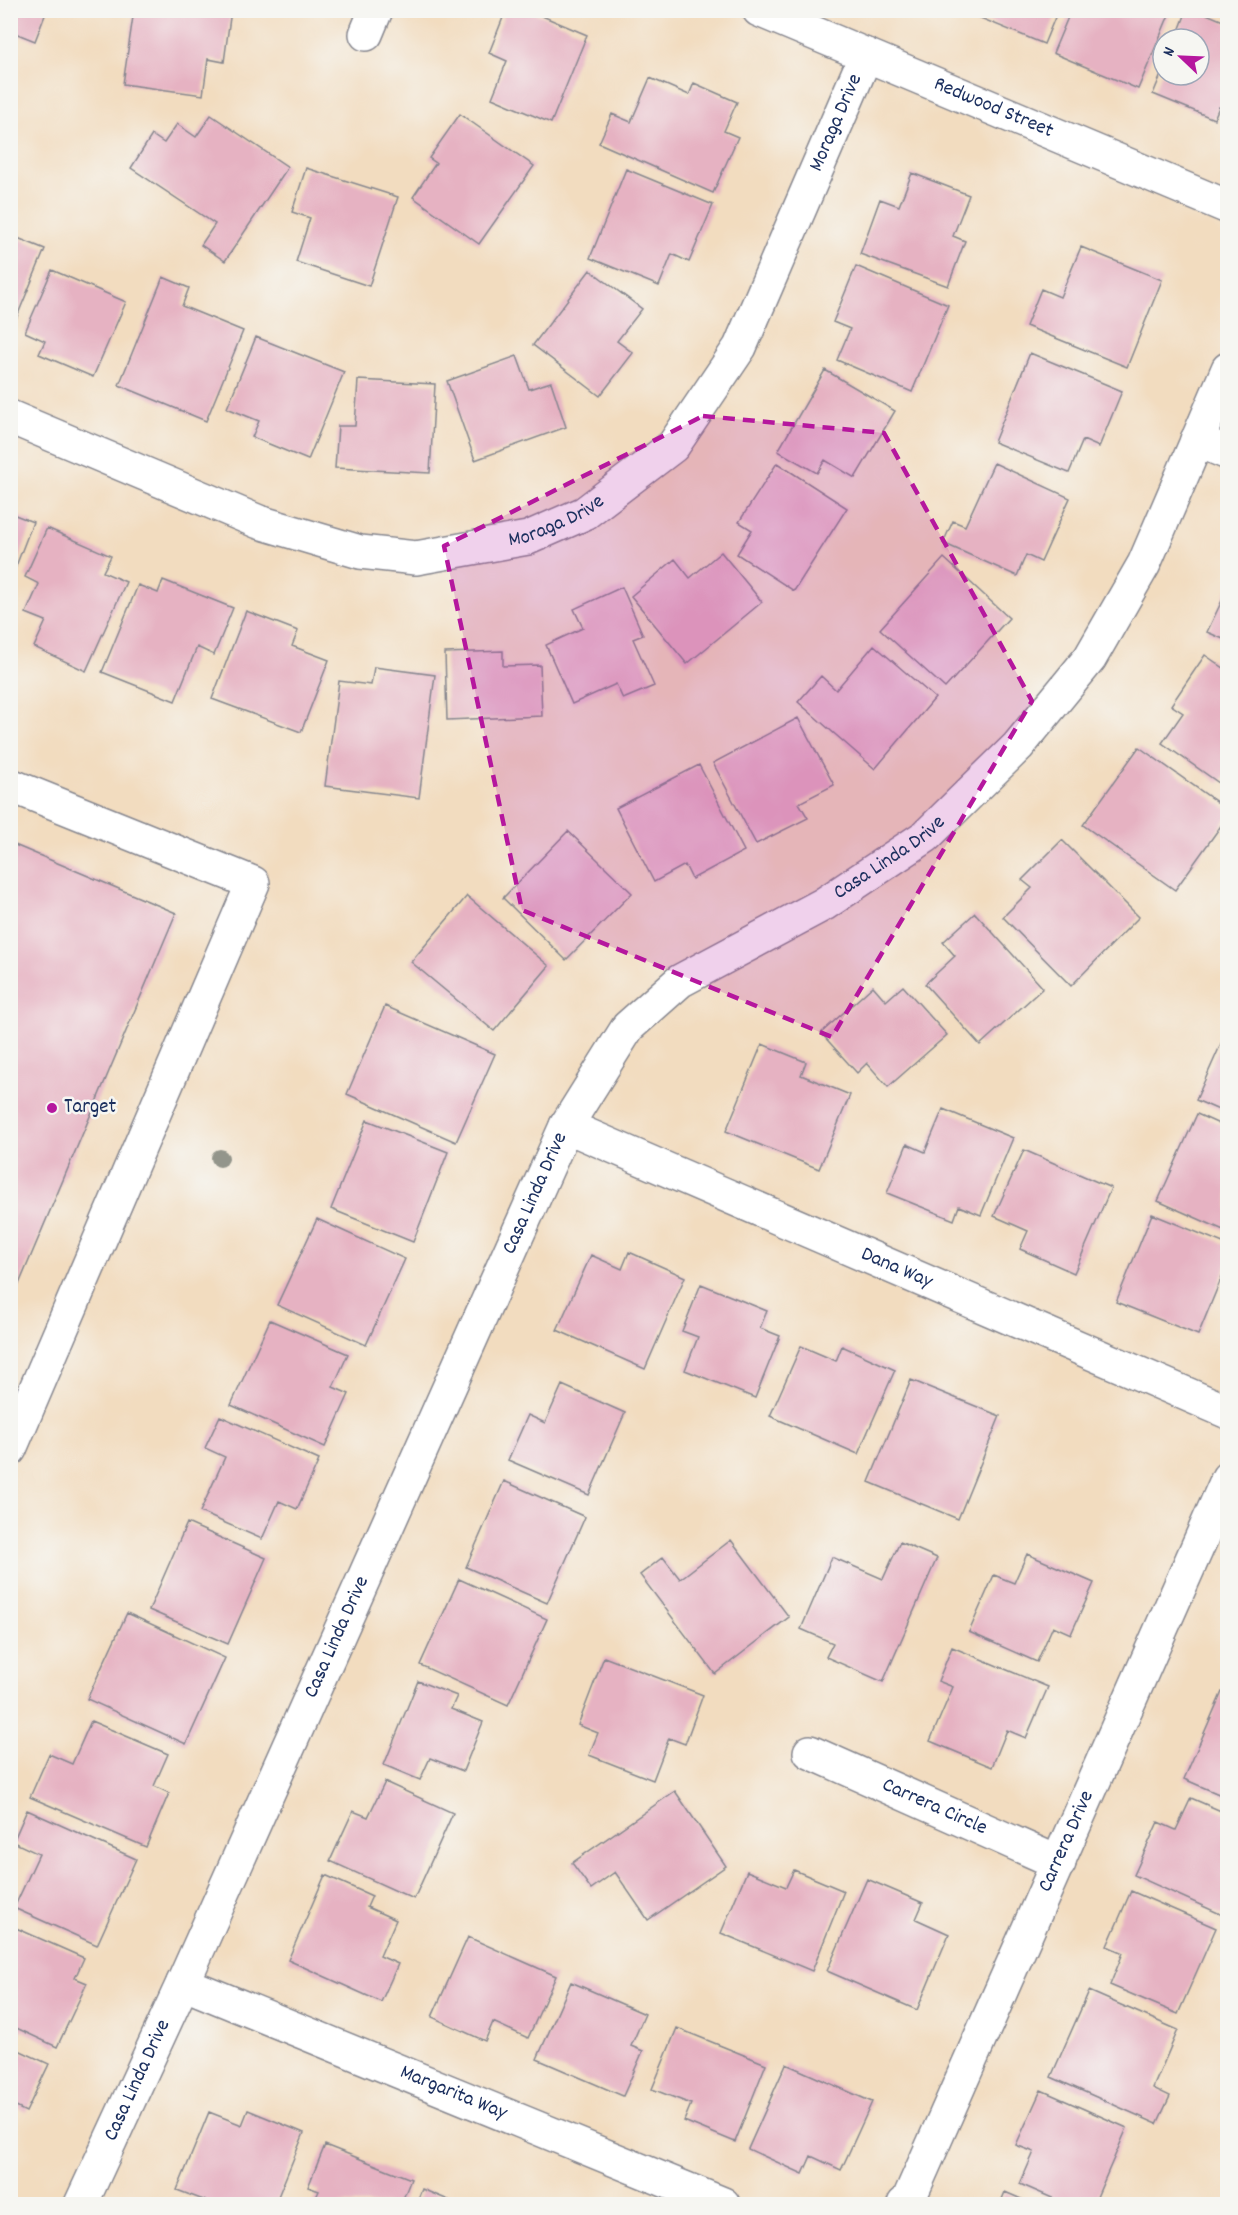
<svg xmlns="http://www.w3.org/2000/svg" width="1238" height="2215" viewBox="0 0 1238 2215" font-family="Dekko,sans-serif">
<rect width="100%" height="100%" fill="#f6f6f2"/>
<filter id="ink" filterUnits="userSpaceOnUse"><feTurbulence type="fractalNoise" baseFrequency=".0167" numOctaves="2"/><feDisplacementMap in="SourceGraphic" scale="12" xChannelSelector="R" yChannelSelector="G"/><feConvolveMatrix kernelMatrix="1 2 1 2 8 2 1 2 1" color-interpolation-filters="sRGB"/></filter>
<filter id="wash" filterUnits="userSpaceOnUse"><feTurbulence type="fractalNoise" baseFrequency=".008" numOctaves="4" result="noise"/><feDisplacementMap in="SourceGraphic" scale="24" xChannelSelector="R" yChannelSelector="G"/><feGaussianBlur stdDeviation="1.35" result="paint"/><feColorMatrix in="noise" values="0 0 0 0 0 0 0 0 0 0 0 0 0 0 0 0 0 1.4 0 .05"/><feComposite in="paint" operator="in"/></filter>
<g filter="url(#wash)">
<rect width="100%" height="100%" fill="#f2dcbf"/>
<g id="blocks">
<!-- building -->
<path fill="#e6b2c2" d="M10,10H47L35,41L10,31Z
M134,10H231L224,62L208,59L203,95L123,84Z
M506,10H528L587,35L551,123L492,98L507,61L489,53Z
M961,10H1058L1044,44Z
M1071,10H1171L1138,89L1053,53Z
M1187,10H1197L1228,23V110L1219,107L1214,119L1153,94L1163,70V75H1199V39H1176Z
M650,78L689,95L694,83L737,102L724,131L738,137L713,193L599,143L612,114L631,122Z
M460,114L534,166L479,244L413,197L436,163L429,158Z
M211,115L288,167L225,261L201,245L215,224L131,168L152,135L164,143L177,124L196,137Z
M306,168L398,197L369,286L296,262L310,218L292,212Z
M626,169L713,205L689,262L672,254L659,286L590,258Z
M912,173L969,195L953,236L965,241L948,286L860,254L880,199L899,206Z
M10,235L45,249L11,331H10Z
M1081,247L1162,280L1127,367L1026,326L1041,289L1060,297Z
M856,266L948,305L912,392L837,360L850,329L833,322Z
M52,270L126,302L93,377L39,354L45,341L25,332Z
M590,270L642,309L617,341L633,353L600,396L533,345Z
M163,277L189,288L182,306L243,331L206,421L119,385Z
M256,337L344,372L308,460L252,437L259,421L227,408Z
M1030,353L1122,391L1099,447L1083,440L1069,473L994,442Z
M517,356L529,389L551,382L566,427L475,460L447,381Z
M825,370L895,411L855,478L825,460L817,473L778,451Z
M358,380L435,384L430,473L335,468L338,426H355Z
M777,463L847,508L794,591L737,554L752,530L739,522Z
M994,463L1070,498L1041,562L1026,555L1017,576L943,543L953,521L965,526Z
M10,513L33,522L11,579H10Z
M47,528L111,556L103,572L126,582L86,671L34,647L46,621L26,613L39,584L25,577Z
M721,552L762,602L687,664L631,596L675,559L690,578Z
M944,558L1009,618L945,688L880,629Z
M163,580L233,608L214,655L197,647L175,701L102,672L138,585L158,593Z
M622,587L643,635L633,639L654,686L623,699L616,684L572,704L546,645L583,628L574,609Z
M1228,588V641L1207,632Z
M246,611L298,631L292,646L329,660L301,732L212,699Z
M874,645L935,698L875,769L798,702L821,676L836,690Z
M503,651V666L540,665L542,716L447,720L445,653Z
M1205,655L1228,671V772L1219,783L1162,743L1183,713L1171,705Z
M374,667L435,675L419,798L325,786L339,681L371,685Z
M798,718L834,785L799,803L808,818L756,844L713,763Z
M1139,747L1228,810V816L1175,890L1083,825Z
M699,765L744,851L692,879L685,865L654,882L616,808Z
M568,831L632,893L566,960L503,898Z
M1062,840L1139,917L1071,986L1003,917L1032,888L1022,880Z
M10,843L176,913L11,1303H10Z
M467,896L549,966L494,1031L411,962Z
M975,913L1043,988L980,1045L925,984L955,956L943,942Z
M873,986L886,1001L903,986L947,1035L888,1087L867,1063L857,1073L821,1033Z
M385,1006L495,1054L456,1142L347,1094Z
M1228,1028V1114L1196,1100Z
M762,1044L806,1062L801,1075L850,1095L819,1169L726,1131Z
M943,1109L1013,1138L981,1215L959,1206L954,1220L887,1193L907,1144L925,1152Z
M1197,1114L1228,1128V1232L1158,1201Z
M367,1120L448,1152L413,1242L331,1209Z
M1024,1150L1111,1188L1074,1273L1020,1249L1028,1231L994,1216Z
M1152,1214L1228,1245V1262L1198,1335L1116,1302Z
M317,1219L405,1259L366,1345L277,1305Z
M629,1252L685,1277L645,1369L557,1330L591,1255L622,1269Z
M701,1284L767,1311L760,1328L780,1336L755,1398L685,1370L698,1337L682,1331Z
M270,1320L348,1354L333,1387L349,1394L325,1447L231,1405Z
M801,1346L836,1361L842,1346L895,1370L858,1454L770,1416Z
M911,1380L1000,1416L958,1519L869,1482Z
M562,1385L625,1413L589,1495L508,1460L528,1415L545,1423Z
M220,1416L319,1460L297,1509L279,1501L262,1539L200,1512L225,1457L205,1448Z
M504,1481L585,1517L547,1603L466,1567Z
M187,1523L266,1558L228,1644L149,1610Z
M731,1540L789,1617L715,1674L640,1575L663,1557L680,1579Z
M900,1542L937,1558L883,1682L826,1657L833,1643L801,1629L832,1557L883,1579Z
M1027,1554L1094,1583L1071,1634L1053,1626L1037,1662L969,1632L994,1575L1014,1583Z
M459,1579L547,1619L508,1705L420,1665Z
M127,1613L225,1658L186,1744L87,1699Z
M952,1647L1048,1687L1026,1738L1007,1730L992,1767L930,1741L953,1687L938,1681Z
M604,1657L703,1695L685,1744L669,1738L653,1780L589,1755L598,1733L578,1725Z
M418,1681L457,1696L451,1709L483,1722L463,1771L430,1758L420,1780L384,1765Z
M1222,1692L1228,1694V1798L1184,1779Z
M91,1721L168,1754L154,1786L169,1793L146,1847L30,1797L49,1754L72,1764Z
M385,1782L453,1813L414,1899L330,1861L353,1811L368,1817Z
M675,1791L726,1866L648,1920L615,1872L591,1889L572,1863Z
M1191,1798L1228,1814L1227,1917L1134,1875L1158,1822L1176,1830Z
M27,1810L136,1859L97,1945L14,1908L39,1854L13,1842Z
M794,1870L844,1891L812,1971L721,1933L747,1871L786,1887Z
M325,1875L372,1896L367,1907L396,1920L380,1956L398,1964L381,2002L288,1960Z
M867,1879L923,1903L916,1919L949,1934L917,2010L827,1971Z
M1131,1891L1216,1928L1178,2014L1110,1985L1123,1953L1107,1946Z
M16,1928L84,1958L75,1978L87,1983L57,2047L10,2025L13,2015L10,2014V1940Z
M468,1937L556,1976L528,2038L493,2022L485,2041L432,2017Z
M571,1982L645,2014L631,2046L643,2051L623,2096L537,2059Z
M1089,1991L1178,2030L1153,2088L1170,2096L1157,2124L1051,2077Z
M677,2028L766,2064L735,2142L684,2121L691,2104L652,2089Z
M10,2046L49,2064L26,2112L10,2104Z
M786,2064L872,2102L841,2170L811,2156L803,2174L748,2149Z
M1041,2090L1127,2128L1094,2204H1066L1020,2184L1034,2152L1016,2145Z
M248,2110L304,2133L275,2204H214L177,2190L209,2112L242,2125Z
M325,2145L411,2179L401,2204H313L319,2191L308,2187Z
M422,2189L458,2204H416Z
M1005,2192L1033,2204H1000Z"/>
</g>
</g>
<g filter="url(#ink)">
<use href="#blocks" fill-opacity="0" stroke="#86868e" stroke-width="1.5"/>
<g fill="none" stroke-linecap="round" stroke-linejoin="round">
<!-- minor casing -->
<g stroke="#86868e" stroke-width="36">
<g id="minor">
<path id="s1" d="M759,10L1228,207"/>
<path d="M366,34L376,10"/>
<path id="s2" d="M10,417L259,522L360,552L416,558L528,538L585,513L673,446L740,347L866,55"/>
<path d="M1197,440L1228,453"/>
<path d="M10,785L253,883L10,1449"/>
<path id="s3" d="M566,1126L1228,1412"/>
<path id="s4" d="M810,1752L1059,1863"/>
<path id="s5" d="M183,1983L723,2204"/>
<path id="s6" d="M81,2204L183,1983L566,1126L628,1027L680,981L824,904L926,836L1018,746L1090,658L1144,564L1228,369"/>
<path id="s7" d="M904,2204L908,2201L1228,1478"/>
</g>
</g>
<!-- minor -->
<use href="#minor" stroke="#fff" stroke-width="33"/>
</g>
<!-- trees -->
<circle fill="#93958b" cx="220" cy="1158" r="9"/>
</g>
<!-- marked area -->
<path fill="#b5179e" fill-opacity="0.2" stroke="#b5179e" stroke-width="4.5" stroke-dasharray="12 8" stroke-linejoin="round" d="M703,416L884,433L1032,701L832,1037L522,910L444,546Z"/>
<!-- markers -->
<circle fill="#b5179e" stroke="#f6f6f2" stroke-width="2" cx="52" cy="1108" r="6"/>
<g text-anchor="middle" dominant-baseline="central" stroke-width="5" stroke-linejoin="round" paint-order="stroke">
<!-- street labels -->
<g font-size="21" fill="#1b2f5e" stroke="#f6f6f2">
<text stroke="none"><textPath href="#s1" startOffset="254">Redwood Street</textPath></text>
<text stroke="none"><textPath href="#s2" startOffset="1082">Moraga Drive</textPath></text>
<text stroke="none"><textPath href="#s2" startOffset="578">Moraga Drive</textPath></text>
<text stroke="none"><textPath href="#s6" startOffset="1612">Casa Linda Drive</textPath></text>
<text stroke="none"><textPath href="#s6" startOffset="1108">Casa Linda Drive</textPath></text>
<text stroke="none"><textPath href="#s3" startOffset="360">Dana Way</textPath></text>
<text stroke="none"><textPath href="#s6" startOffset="622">Casa Linda Drive</textPath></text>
<text stroke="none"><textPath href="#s4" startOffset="136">Carrera Circle</textPath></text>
<text stroke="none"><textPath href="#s7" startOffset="398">Carrera Drive</textPath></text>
<text stroke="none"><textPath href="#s6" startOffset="136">Casa Linda Drive</textPath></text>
<text stroke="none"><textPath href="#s5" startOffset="292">Margarita Way</textPath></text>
</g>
<!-- poi labels -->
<g font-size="21" fill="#1b2f5e" stroke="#f6f6f2" text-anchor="start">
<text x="64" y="1108">Target</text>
</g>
</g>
<!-- margin -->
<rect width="1238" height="2215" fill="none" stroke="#f6f6f2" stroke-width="36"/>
<!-- north arrow -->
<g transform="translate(1181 57) rotate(293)"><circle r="28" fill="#f6f6f2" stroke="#9ea6b7" stroke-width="1.5"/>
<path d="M0-4.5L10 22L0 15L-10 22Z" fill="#b5179e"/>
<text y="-9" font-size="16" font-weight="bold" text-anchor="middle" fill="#1b2f5e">N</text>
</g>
</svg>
